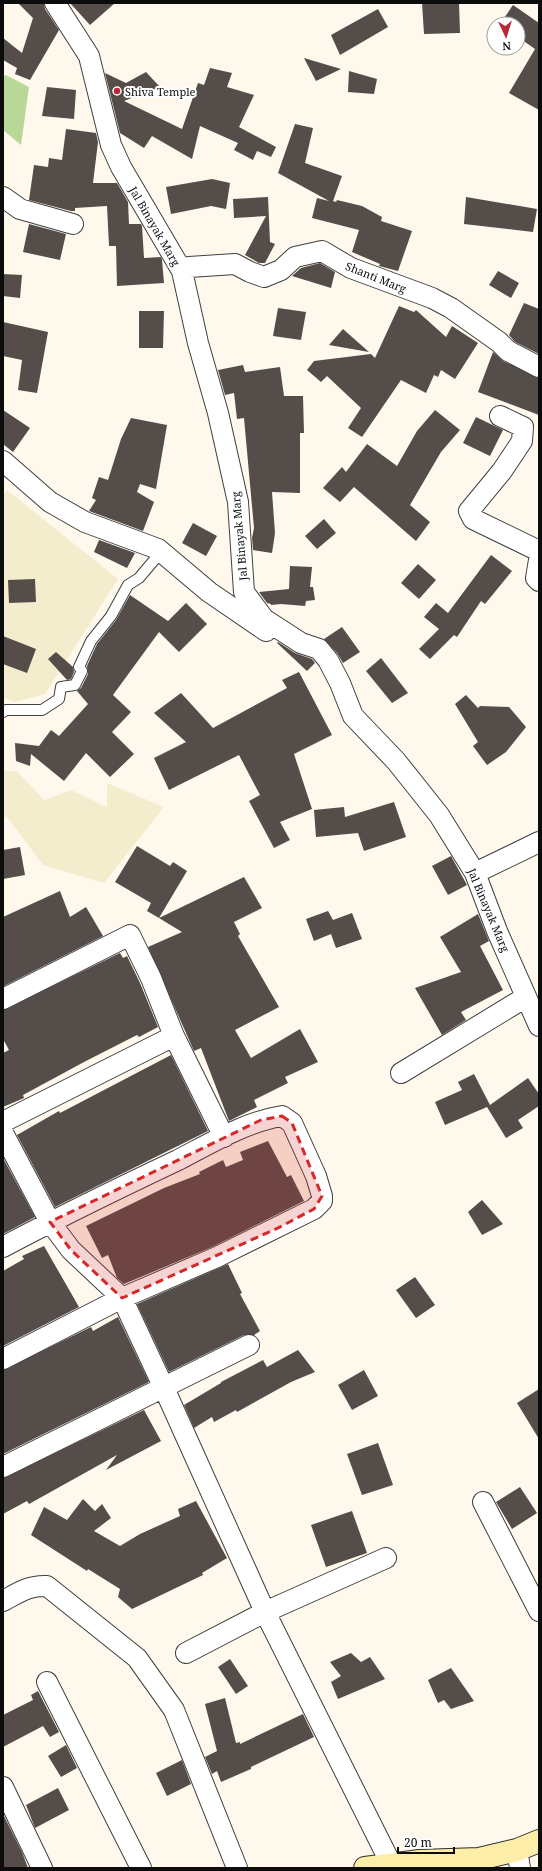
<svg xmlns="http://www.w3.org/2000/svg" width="542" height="1871" viewBox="0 0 542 1871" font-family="'Noto Serif',serif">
<rect width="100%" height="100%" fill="#fef9ec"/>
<!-- farmland -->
<path fill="#f3edcd" d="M7,490L118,579L45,694L14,702L3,697V495Z
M3,771H17L44,800L71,790L107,807V783L164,807L104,883L43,865L7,817L3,816Z"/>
<!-- forest -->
<path fill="#b9d797" d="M6,75L29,87L21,145L3,130V76Z"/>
<!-- building -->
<path fill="#544d49" d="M18,3H44L45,9L59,30L30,80L15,74L17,68L3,60V38L22,53L33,18Z
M70,3H115L90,25Z
M422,3H459L460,33L424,34Z
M513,5L539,23V110L509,93L535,49L518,37V24H500Z
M378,9L388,27L340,55L331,35Z
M304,58L341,69L316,81Z
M210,68L232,73L227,87L254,95L239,127L276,147L271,157L257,151L253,160L234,150L238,143L200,126L192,159L152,136L144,148L120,133L105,73L126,83L146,72L160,87L124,101L182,129L198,83L204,85Z
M349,71L377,79L374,94L348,92Z
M47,87L76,90L74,119L42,116Z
M295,124L313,128L305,163L342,176L333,201L336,202L337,200L362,206L382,217L381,221L412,231L398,271L379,266L380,264L352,252L359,230L312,218L317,198L329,201L278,173Z
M66,129L96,133L98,142L93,183H117L128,202L129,224H141L142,226L144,258L161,257L162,260L164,283L117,286L116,246H109L107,206L75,208V211H71L29,200L34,165L48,167L49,158L62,160Z
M212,179L230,183L226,209L211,206L171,214L166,187Z
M268,197L270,242L275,244L265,263H259L245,255L266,216L234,218L233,199Z
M466,197L537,209L533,232L464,224Z
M29,224L66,234L60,260L23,252Z
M320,263L335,272L331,288L292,276L301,268Z
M498,271L519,283L511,298L489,285Z
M3,274L22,275L20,298L3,296Z
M524,303L539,309V354L515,342L509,335Z
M399,306L414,312L416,310L446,337L452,326L478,343L455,379L441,370L438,377L434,375L426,393L401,380L362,437L348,428L361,408L327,376L321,382L307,370L314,361L371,354L375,358Z
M278,308L306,312L301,340L273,336Z
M139,311H164L163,348H139Z
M3,322L48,332L37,393L18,390L22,360L3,356Z
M343,329L369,352L329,345Z
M493,352L503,361L539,378V415L478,392Z
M243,365L245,372L280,367L284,396H303L304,433H300V493L272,492L275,533L272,553L253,550L252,538L254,528L244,418L237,419L234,393L225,395L218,370Z
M3,410L30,428L13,452L3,444Z
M435,410L460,430L441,452L410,505L430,522L416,541L354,487L340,502L323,488L342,467L346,472L367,444L397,466L417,431Z
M476,417L503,430L490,456L463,443Z
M131,418L167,425L156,489L140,484L137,492L154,502L143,531L89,511L96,500L92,498L99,477L108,480L121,439Z
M324,519L336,533L317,549L305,536Z
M193,523L217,536L206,556L182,543Z
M99,540L135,553L127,568L94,552Z
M491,555L512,571L485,604L481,601L457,637L454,635L430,659L419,649L439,629L424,617L436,603L448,613Z
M418,564L436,580L419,599L401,583Z
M290,566L312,567L310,587H313L315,600L306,601L305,606L281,604L271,605V604L267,603L259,592L289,589Z
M35,579L36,602L9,603L8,580Z
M130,595L168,621L186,603L207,624L179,652L159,632L113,695L131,712L112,732L134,754L110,777L86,753L64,781L31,754L30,766L16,761L15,743L39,746L51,730L59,736L88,704L77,691L81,688L88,674L87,666L97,644L116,620Z
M342,627L360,652L343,663L337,653L324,639Z
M3,636L36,649L27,673L3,664Z
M278,642L295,653L312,659L315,663L307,671L277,643Z
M56,652L73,667L74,672L71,679L67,680L48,659Z
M381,658L408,693L392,703L366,671Z
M299,672L332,735L294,754L312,809L280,822L290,840L274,848L249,801L260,795L239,755L169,790L154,758L186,742L154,713L181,693L213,728L287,688L282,680Z
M466,695L478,708L480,706L509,707L526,727L506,752L487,765L473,746L478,742L455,704Z
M394,802L406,837L364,851L358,833L316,837L314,810L344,807L345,817Z
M137,846L170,866L173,862L187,871L159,918L147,911L151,903L115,882Z
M20,847L25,875L3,879V850Z
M451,856L467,885L448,895L432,866Z
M244,877L262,908L234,922L240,934L238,936L279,1007L235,1030L251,1058L300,1029L318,1062L285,1077L288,1083L254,1100L257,1107L229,1121L201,1048L194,1051L148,947L182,932L159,918Z
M60,891L70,917L86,907L103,936L4,986L3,917Z
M328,911L333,920L352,913L362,939L336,948L331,934L314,941L306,919Z
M478,914L489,941L480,946L503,990L461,1012L466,1020L442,1035L415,988L461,972L440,937Z
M120,953L123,958L127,956L140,983L158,1027L139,1037L137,1035L84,1062L23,1095L24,1098L3,1107V1053L9,1050L3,1039V1010Z
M171,1055L208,1131L55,1207L17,1135L59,1111L60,1113Z
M474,1074L490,1105L528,1078L539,1094V1106L518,1120L523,1128L506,1138L487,1107L445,1125L435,1102L462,1090L458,1082Z
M268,1141L287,1177L291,1175L304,1201L212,1247L124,1284L117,1278L108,1255L102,1258L86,1226L164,1188L200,1174L199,1172L223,1160L226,1167L243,1160L240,1152Z
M3,1158L35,1217L3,1234Z
M482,1200L503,1224L482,1235L468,1212Z
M44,1246L79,1307L3,1346V1271L24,1259L22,1256Z
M228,1264L242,1293L240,1294L260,1331L254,1335H244L169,1372L137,1304Z
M415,1277L435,1305L416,1318L396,1290Z
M118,1317L149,1382L3,1454V1370L91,1327L93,1331Z
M298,1350L315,1372L291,1382L237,1412L236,1410L214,1422L212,1417L194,1428L184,1405L221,1383V1382L263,1360L267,1367Z
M364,1370L378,1396L352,1410L338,1385Z
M539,1389V1439L517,1403Z
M144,1410L161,1441L106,1470L117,1455L29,1504L27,1501L3,1514V1478Z
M378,1443L393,1485L362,1495L347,1454Z
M520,1487L537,1513L512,1529L496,1502Z
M83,1499L95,1511L102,1504L111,1518L94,1531L120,1546L140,1534L180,1516L178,1509L196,1501L227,1558L202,1573L203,1575L132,1609L118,1597L120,1589L88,1569L87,1571L31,1535L44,1507L67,1520Z
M352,1511L367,1553L326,1567L311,1525Z
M351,1653L361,1662L370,1657L385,1679L338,1699L331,1682L341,1676L330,1662Z
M230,1659L248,1686L236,1694L218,1667Z
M451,1668L474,1701L451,1709L444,1700L438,1703L428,1680Z
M38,1691L59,1732L50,1737L43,1726L3,1747V1715L33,1700L31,1695Z
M225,1698L236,1743L240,1742V1744L303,1714L314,1737L251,1767V1769L221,1782L217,1771L212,1774L205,1757L217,1751L205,1704Z
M66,1745L77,1768L61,1777L48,1756Z
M182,1760L191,1784L167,1796L156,1773Z
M58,1788L69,1810L35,1828L26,1805Z
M3,1814L22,1852L28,1868H3Z"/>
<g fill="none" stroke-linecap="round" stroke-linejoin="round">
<!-- lane casing -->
<g stroke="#3f3f3f" stroke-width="12">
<path id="lane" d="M3,712L6,710H42L59,699L61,687L75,685L82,671L79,667L91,641L111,616L128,585L139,578L161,552"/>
</g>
<!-- street casing -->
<g stroke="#3f3f3f" stroke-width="22">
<path id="street" d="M55,3L89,56L111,145L121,167L182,271L198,343L218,413L238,502L244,592L264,619L301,643L319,649L328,660L340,683L353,716L396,761L439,815L475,873L497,931L539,1026
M3,197L20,209L73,224
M182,271L189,267L235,264L250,272L264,277L281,270L295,257L322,251L351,268L432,298L451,308L499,342L508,351L539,367
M500,416L523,427L522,441L502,471L469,511L473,519L539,551
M3,461L50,502L85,522L158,549L209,592L266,631
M539,560L536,578L539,581
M475,873L539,842
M3,999L130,935L151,978L174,1036L224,1137
M401,1073L526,997
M3,1122L174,1036
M3,1133L50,1222L71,1250L122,1298L164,1388L265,1612L391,1864
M3,1247C61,1216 119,1188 178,1160C211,1143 245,1122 282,1116L292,1123L316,1176L322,1196V1201L314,1209L217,1257L122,1298L3,1359
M3,1467L249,1345
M483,1502L539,1611
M3,1601C18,1593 29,1585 47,1586L137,1658L174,1710L237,1868
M186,1653L265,1612L386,1558
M47,1682L141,1868
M3,1787L42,1868
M517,1850L520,1868"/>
</g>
<!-- secondary casing -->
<g stroke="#2e2e2e" stroke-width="24">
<path id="secondary" d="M365,1868L420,1861L479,1859L517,1850L539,1841"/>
</g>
<!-- lane -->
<use href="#lane" stroke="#fff" stroke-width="10"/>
<!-- street -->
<use href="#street" stroke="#fff" stroke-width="20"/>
<!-- secondary -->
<use href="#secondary" stroke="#fceda9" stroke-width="22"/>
</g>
<!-- marked area -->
<path fill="#d62828" fill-opacity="0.2" stroke="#d62828" stroke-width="3" stroke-dasharray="8 5" stroke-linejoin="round" d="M282,1116L292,1123L322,1196L314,1209L278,1228L122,1298L71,1250L50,1222L261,1120Z"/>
<!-- markers -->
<circle fill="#b8293a" stroke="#fff" stroke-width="1.5" cx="117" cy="91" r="4"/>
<g text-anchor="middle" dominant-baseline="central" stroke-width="4" stroke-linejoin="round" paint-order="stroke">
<!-- poi labels -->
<g font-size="11" fill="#0c0c0c" stroke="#fff" text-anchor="start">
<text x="125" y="91">Shiva Temple</text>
</g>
<!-- street labels -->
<g font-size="11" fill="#0c0c0c" stroke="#fff">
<text transform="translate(155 226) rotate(60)">Jal Binayak Marg</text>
<text transform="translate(376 277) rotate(22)">Shanti Marg</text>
<text transform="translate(239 536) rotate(-95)">Jal Binayak Marg</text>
<text transform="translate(489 910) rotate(67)">Jal Binayak Marg</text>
</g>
</g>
<!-- border -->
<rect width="542" height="1871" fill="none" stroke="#0c0c0c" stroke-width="8"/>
<!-- north arrow -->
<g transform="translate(506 36) rotate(176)"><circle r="19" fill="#ffffff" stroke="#9e9e9e"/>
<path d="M0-3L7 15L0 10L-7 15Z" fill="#b8293a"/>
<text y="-6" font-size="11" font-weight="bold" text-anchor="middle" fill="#0c0c0c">N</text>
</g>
<!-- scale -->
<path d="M398 1847v6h56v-6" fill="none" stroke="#0c0c0c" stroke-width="2"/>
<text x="404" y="1847" font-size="12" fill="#0c0c0c" stroke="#ffffff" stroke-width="3" paint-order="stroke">20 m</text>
</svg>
